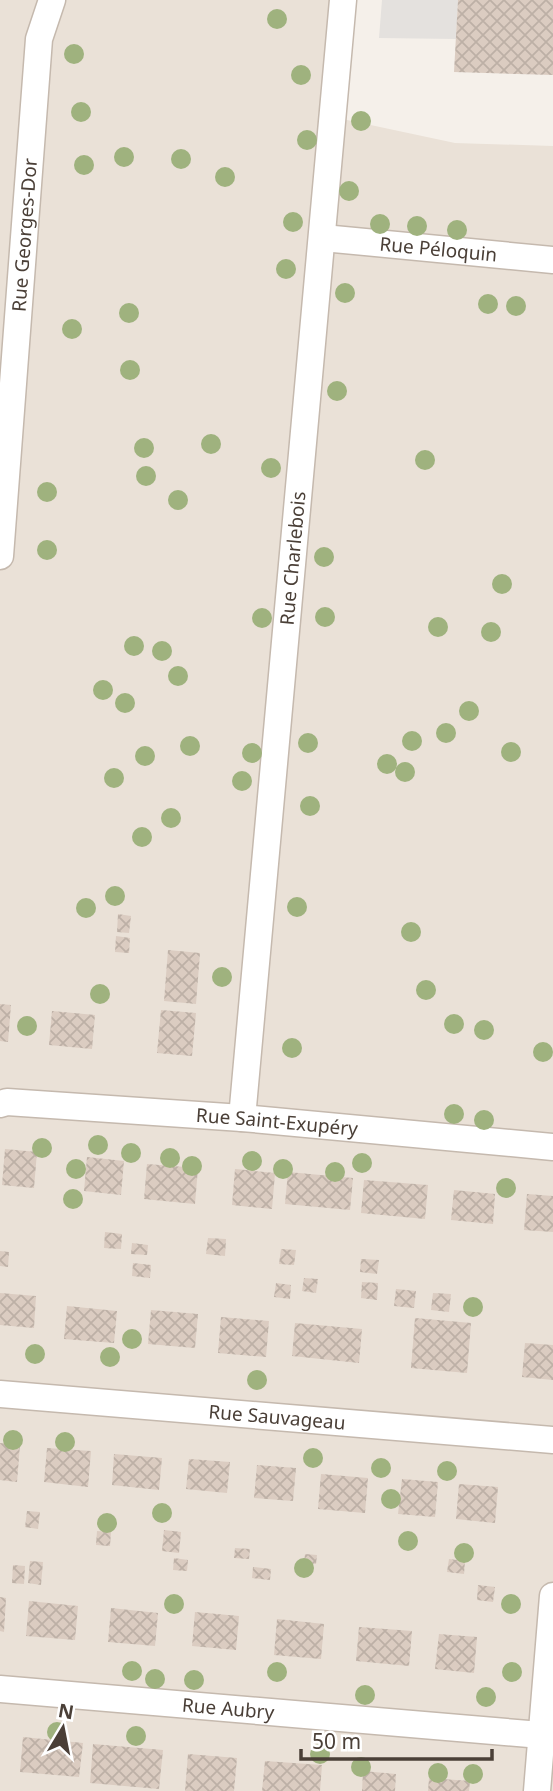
<svg xmlns="http://www.w3.org/2000/svg" width="553" height="1791" viewBox="0 0 553 1791" font-family="'Noto Sans',sans-serif">
<defs>
<pattern id="building-cross-hatch" width="8" height="8" patternUnits="userSpaceOnUse" patternTransform="scale(1.75)"><rect width="8" height="8" fill="#dbccc1"/><path d="M0 0l8 8M0 8l8-8" fill="none" stroke="#bdb0a6"/></pattern>
</defs>
<rect width="100%" height="100%" fill="#f5f0ea"/>
<!-- residential -->
<path fill="#eae1d7" d="M0,0H343L333,117L455,143L553,146V1791H0Z"/>
<!-- parking -->
<path fill="#e4e1de" d="M382,0H458L456,39L379,38Z"/>
<!-- building -->
<path fill="url(#building-cross-hatch)" d="M458,0H553V75L454,72Z
M118,914L131,916L129,933L117,932Z
M116,936L130,938L129,953L115,952Z
M168,950L200,953L196,1004L164,1001Z
M0,1004L11,1005L8,1042L0,1041Z
M161,1010L196,1013L192,1056L157,1053Z
M52,1011L95,1015L92,1049L49,1045Z
M5,1149L37,1152L34,1188L2,1185Z
M87,1157L124,1161L121,1195L84,1191Z
M147,1164L198,1168L195,1204L144,1199Z
M235,1169L275,1173L272,1209L232,1205Z
M288,1172L353,1178L350,1210L285,1204Z
M364,1180L428,1185L425,1219L361,1213Z
M454,1190L495,1194L493,1224L451,1220Z
M527,1194L553,1196V1232L524,1230Z
M105,1232L122,1234L121,1249L104,1248Z
M208,1238L226,1239L225,1256L206,1254Z
M132,1243L148,1245L147,1255L131,1254Z
M281,1249L296,1250L294,1265L279,1264Z
M0,1251L9,1252L8,1267L0,1266Z
M361,1259L379,1260L377,1274L360,1272Z
M133,1263L151,1265L150,1278L132,1276Z
M304,1278L318,1279L316,1293L302,1291Z
M362,1282L378,1283L377,1300L361,1298Z
M276,1283L291,1285L290,1299L274,1297Z
M396,1289L416,1291L414,1308L394,1306Z
M0,1293L36,1296L34,1328L0,1325Z
M433,1293L451,1294L449,1312L431,1310Z
M67,1306L117,1311L114,1343L64,1339Z
M151,1310L198,1314L195,1348L148,1344Z
M221,1317L269,1321L266,1357L218,1353Z
M415,1318L471,1323L467,1373L411,1368Z
M295,1323L362,1329L359,1363L292,1356Z
M525,1343L553,1345V1380L522,1377Z
M0,1443L20,1445L17,1482L0,1480Z
M47,1448L91,1451L88,1487L44,1482Z
M114,1454L162,1458L159,1490L112,1485Z
M189,1459L230,1462L227,1493L186,1489Z
M257,1465L296,1468L293,1501L254,1498Z
M321,1474L368,1478L365,1513L318,1509Z
M402,1479L438,1482L435,1517L398,1514Z
M459,1484L498,1487L495,1523L456,1519Z
M27,1511L40,1512L38,1529L25,1527Z
M164,1530L181,1532L179,1553L162,1551Z
M97,1531L111,1532L110,1546L96,1545Z
M235,1548L250,1549L249,1559L234,1558Z
M305,1554L317,1555L316,1564L304,1563Z
M174,1558L188,1560L187,1571L173,1570Z
M449,1559L465,1561L464,1574L447,1572Z
M30,1561L43,1562L41,1585L28,1583Z
M13,1565L25,1566L24,1584L12,1583Z
M253,1567L271,1569L270,1580L252,1578Z
M478,1585L495,1587L493,1602L477,1600Z
M0,1597L6,1598L4,1632L0,1631Z
M29,1601L78,1606L75,1640L26,1636Z
M111,1608L158,1613L155,1646L108,1642Z
M195,1612L239,1616L236,1650L192,1646Z
M277,1619L324,1624L321,1659L274,1655Z
M359,1627L412,1631L409,1666L356,1661Z
M439,1634L477,1637L474,1673L435,1669Z
M23,1737L83,1743L79,1777L20,1772Z
M93,1744L163,1750L159,1789L90,1783Z
M188,1754L237,1758L234,1791H185Z
M265,1761L322,1765L320,1791H262Z
M363,1771L396,1774L395,1791H362Z
M429,1778L470,1781L469,1791H428Z"/>
<g fill="none" stroke-linecap="round" stroke-linejoin="round">
<!-- minor casing -->
<g stroke="#c5b9ae" stroke-width="29">
<g id="minor">
<path id="s1" d="M323,238L553,260"/>
<path id="s2" d="M0,556L39,39L52,0"/>
<path id="s3" d="M0,1104L7,1102L242,1118L553,1147"/>
<path id="s4" d="M242,1118L343,0"/>
<path id="s5" d="M0,1394L553,1440"/>
<path id="s6" d="M0,1689L541,1735"/>
<path d="M537,1791L553,1596"/>
</g>
</g>
<!-- minor -->
<use href="#minor" stroke="#fff" stroke-width="26"/>
</g>
<!-- trees -->
<g fill="#9fb27e">
<circle cx="277" cy="19" r="10"/>
<circle cx="74" cy="54" r="10"/>
<circle cx="301" cy="75" r="10"/>
<circle cx="81" cy="112" r="10"/>
<circle cx="361" cy="121" r="10"/>
<circle cx="307" cy="140" r="10"/>
<circle cx="124" cy="157" r="10"/>
<circle cx="181" cy="159" r="10"/>
<circle cx="84" cy="165" r="10"/>
<circle cx="225" cy="177" r="10"/>
<circle cx="349" cy="191" r="10"/>
<circle cx="293" cy="222" r="10"/>
<circle cx="380" cy="224" r="10"/>
<circle cx="417" cy="226" r="10"/>
<circle cx="457" cy="230" r="10"/>
<circle cx="286" cy="269" r="10"/>
<circle cx="345" cy="293" r="10"/>
<circle cx="488" cy="304" r="10"/>
<circle cx="516" cy="306" r="10"/>
<circle cx="129" cy="313" r="10"/>
<circle cx="72" cy="329" r="10"/>
<circle cx="130" cy="370" r="10"/>
<circle cx="337" cy="391" r="10"/>
<circle cx="211" cy="444" r="10"/>
<circle cx="144" cy="448" r="10"/>
<circle cx="425" cy="460" r="10"/>
<circle cx="271" cy="468" r="10"/>
<circle cx="146" cy="476" r="10"/>
<circle cx="47" cy="492" r="10"/>
<circle cx="178" cy="500" r="10"/>
<circle cx="47" cy="550" r="10"/>
<circle cx="324" cy="557" r="10"/>
<circle cx="502" cy="584" r="10"/>
<circle cx="325" cy="617" r="10"/>
<circle cx="262" cy="618" r="10"/>
<circle cx="438" cy="627" r="10"/>
<circle cx="491" cy="632" r="10"/>
<circle cx="134" cy="646" r="10"/>
<circle cx="162" cy="651" r="10"/>
<circle cx="178" cy="676" r="10"/>
<circle cx="103" cy="690" r="10"/>
<circle cx="125" cy="703" r="10"/>
<circle cx="469" cy="711" r="10"/>
<circle cx="446" cy="733" r="10"/>
<circle cx="412" cy="741" r="10"/>
<circle cx="308" cy="743" r="10"/>
<circle cx="190" cy="746" r="10"/>
<circle cx="511" cy="752" r="10"/>
<circle cx="252" cy="753" r="10"/>
<circle cx="145" cy="756" r="10"/>
<circle cx="387" cy="764" r="10"/>
<circle cx="405" cy="772" r="10"/>
<circle cx="114" cy="778" r="10"/>
<circle cx="242" cy="781" r="10"/>
<circle cx="310" cy="806" r="10"/>
<circle cx="171" cy="818" r="10"/>
<circle cx="142" cy="837" r="10"/>
<circle cx="115" cy="896" r="10"/>
<circle cx="297" cy="907" r="10"/>
<circle cx="86" cy="908" r="10"/>
<circle cx="411" cy="932" r="10"/>
<circle cx="222" cy="977" r="10"/>
<circle cx="426" cy="990" r="10"/>
<circle cx="100" cy="994" r="10"/>
<circle cx="454" cy="1024" r="10"/>
<circle cx="27" cy="1026" r="10"/>
<circle cx="484" cy="1030" r="10"/>
<circle cx="292" cy="1048" r="10"/>
<circle cx="543" cy="1052" r="10"/>
<circle cx="454" cy="1114" r="10"/>
<circle cx="484" cy="1120" r="10"/>
<circle cx="98" cy="1145" r="10"/>
<circle cx="42" cy="1148" r="10"/>
<circle cx="131" cy="1153" r="10"/>
<circle cx="170" cy="1158" r="10"/>
<circle cx="252" cy="1161" r="10"/>
<circle cx="362" cy="1163" r="10"/>
<circle cx="192" cy="1166" r="10"/>
<circle cx="76" cy="1169" r="10"/>
<circle cx="283" cy="1169" r="10"/>
<circle cx="335" cy="1172" r="10"/>
<circle cx="506" cy="1188" r="10"/>
<circle cx="73" cy="1199" r="10"/>
<circle cx="473" cy="1307" r="10"/>
<circle cx="132" cy="1339" r="10"/>
<circle cx="35" cy="1354" r="10"/>
<circle cx="110" cy="1357" r="10"/>
<circle cx="257" cy="1380" r="10"/>
<circle cx="13" cy="1440" r="10"/>
<circle cx="65" cy="1442" r="10"/>
<circle cx="313" cy="1458" r="10"/>
<circle cx="381" cy="1468" r="10"/>
<circle cx="447" cy="1471" r="10"/>
<circle cx="391" cy="1499" r="10"/>
<circle cx="162" cy="1513" r="10"/>
<circle cx="107" cy="1523" r="10"/>
<circle cx="408" cy="1541" r="10"/>
<circle cx="464" cy="1553" r="10"/>
<circle cx="304" cy="1568" r="10"/>
<circle cx="174" cy="1604" r="10"/>
<circle cx="511" cy="1604" r="10"/>
<circle cx="132" cy="1671" r="10"/>
<circle cx="277" cy="1672" r="10"/>
<circle cx="512" cy="1672" r="10"/>
<circle cx="155" cy="1679" r="10"/>
<circle cx="194" cy="1680" r="10"/>
<circle cx="365" cy="1695" r="10"/>
<circle cx="486" cy="1697" r="10"/>
<circle cx="57" cy="1732" r="10"/>
<circle cx="136" cy="1736" r="10"/>
<circle cx="320" cy="1754" r="10"/>
<circle cx="361" cy="1767" r="10"/>
<circle cx="438" cy="1773" r="10"/>
<circle cx="473" cy="1774" r="10"/>
</g>
<g text-anchor="middle" dominant-baseline="central" stroke-width="5" stroke-linejoin="round" paint-order="stroke">
<!-- street labels -->
<g font-size="19" fill="#4a3f37" stroke="#fff">
<text stroke="none"><textPath href="#s2" startOffset="322">Rue Georges-Dor</textPath></text>
<text stroke="none"><textPath href="#s1" startOffset="116">Rue Péloquin</textPath></text>
<text stroke="none"><textPath href="#s4" startOffset="562">Rue Charlebois</textPath></text>
<text stroke="none"><textPath href="#s3" startOffset="278">Rue Saint-Exupéry</textPath></text>
<text stroke="none"><textPath href="#s5" startOffset="278">Rue Sauvageau</textPath></text>
<text stroke="none"><textPath href="#s6" startOffset="229">Rue Aubry</textPath></text>
</g>
</g>
<!-- north arrow -->
<g transform="translate(63 1728) rotate(10)" stroke="#ffffff" stroke-width="5" paint-order="stroke">
<path d="M0-5L12 26L0 18L-12 26Z" fill="#4a3f37"/>
<text y="-10" font-size="19" font-weight="bold" text-anchor="middle" fill="#4a3f37">N</text>
</g>
<!-- scale -->
<path d="M301 1749v10h191v-10" fill="none" stroke="#4a3f37" stroke-width="3.5"/>
<text x="312" y="1749" font-size="21" fill="#4a3f37" stroke="#ffffff" stroke-width="5" paint-order="stroke">50 m</text>
</svg>
